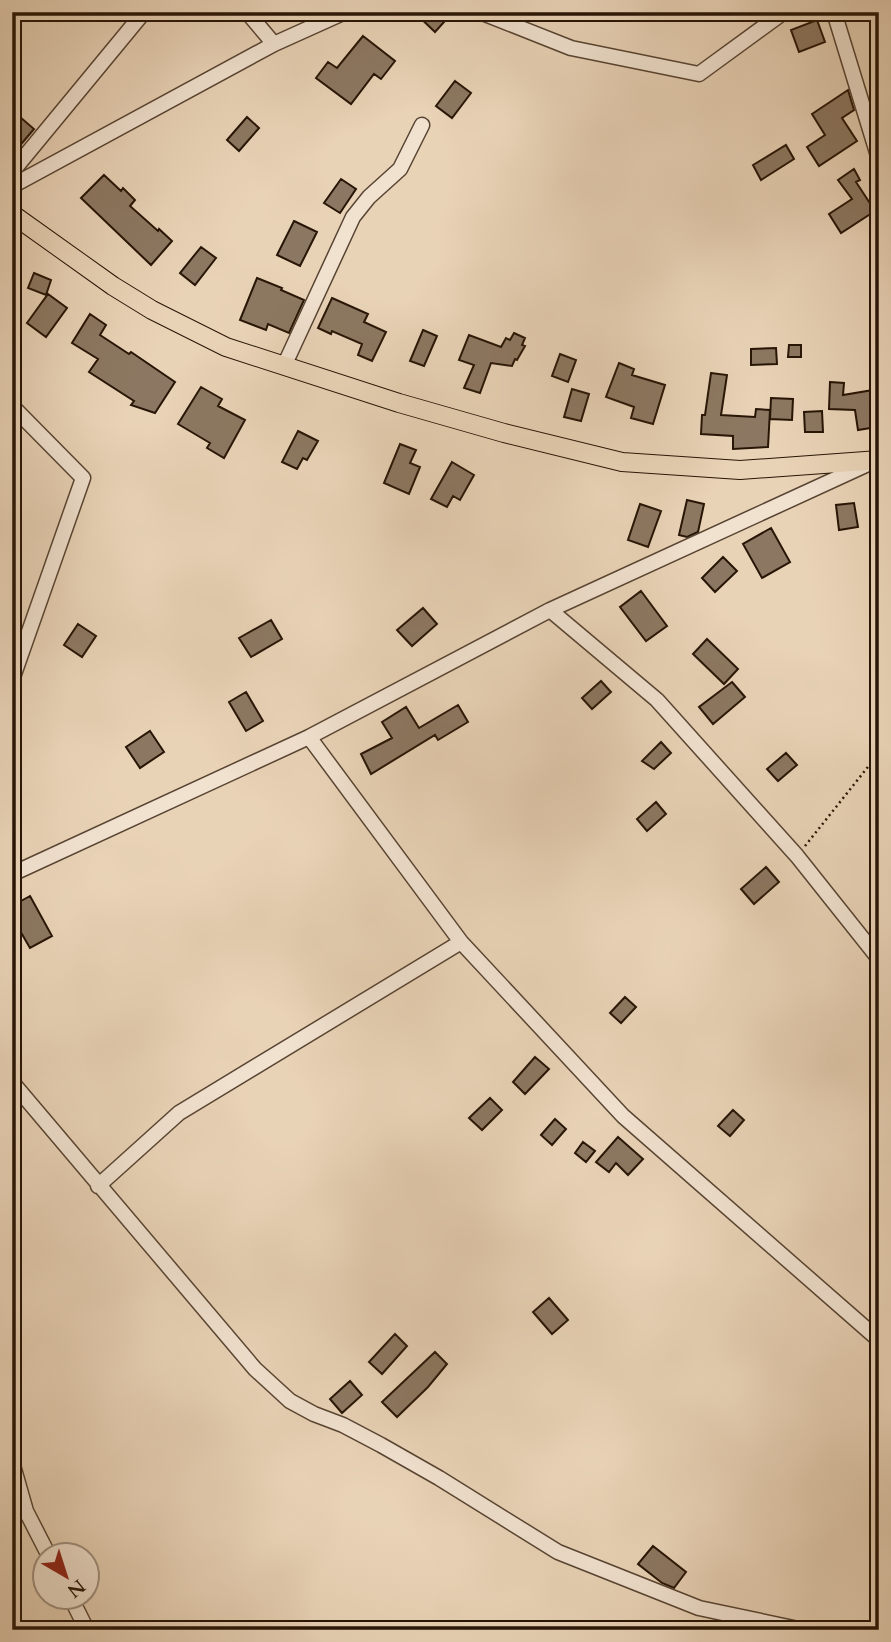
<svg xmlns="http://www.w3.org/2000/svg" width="891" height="1642" viewBox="0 0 891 1642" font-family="Cardo,serif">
<rect width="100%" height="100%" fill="#e9d3b7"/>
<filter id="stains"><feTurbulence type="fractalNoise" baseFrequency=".00286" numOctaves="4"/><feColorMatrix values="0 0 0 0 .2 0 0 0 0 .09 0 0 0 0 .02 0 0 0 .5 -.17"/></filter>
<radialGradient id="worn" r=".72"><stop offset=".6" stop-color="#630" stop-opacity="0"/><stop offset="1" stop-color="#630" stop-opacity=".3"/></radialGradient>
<!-- building -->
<path fill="#8c7862" stroke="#271506" stroke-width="2" d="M414,12H453L435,32Z
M817,20L825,42L799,52L791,30Z
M363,36L395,61L381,79L374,74L351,104L316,78L328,62L337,68Z
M455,81L471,93L452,118L436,106Z
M848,90L854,110L842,118L857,141L819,166L807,147L825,135L812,114Z
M20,117L34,129L12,155V127Z
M247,117L259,128L239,151L227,140Z
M786,145L794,159L761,180L753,165Z
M854,169L860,180L856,182L875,211L841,233L829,214L852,199L838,180Z
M104,175L121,191L123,188L135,200L130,206L158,231L159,229L172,241L151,265L81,198Z
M341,179L356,189L340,213L324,203Z
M294,221L317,232L300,266L277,255Z
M201,247L216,258L195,285L180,273Z
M34,273L51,280L46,295L28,288Z
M257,278L282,288L281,290L304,300L289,333L268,324L266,330L240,320Z
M48,294L67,308L46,337L27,323Z
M332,298L368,314L364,322L386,332L372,361L358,355L362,344L332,331L331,334L318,328Z
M90,314L106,325L100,335L129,354L131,352L175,382L155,413L131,405L134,401L89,372L98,359L72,343Z
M423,330L437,336L424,366L410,361Z
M514,333L525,338L522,345L525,346L517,360L515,359L512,366L491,363L480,393L464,388L474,365L459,360L469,335L501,347L506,338L510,340Z
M789,345H801V357H788Z
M776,348L777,364L751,365V349Z
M560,354L576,360L568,382L552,376Z
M619,363L634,369L632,375L665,385L653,424L631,418L634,407L606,397Z
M711,373L727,375L721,415L755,417L756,409L770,410L768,447L733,449V436L701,434L702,415H705Z
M830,382L844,383L843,395L879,389V399L873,401L877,427L858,430L855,410L829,409Z
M201,387L222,399L218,406L245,420L224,458L207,448L210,443L178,424Z
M572,389L589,394L581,421L564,417Z
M771,398L793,399L792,420L770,419Z
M822,411L823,432H805L804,412Z
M298,431L318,441L307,460L303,458L297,469L282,462Z
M400,444L416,450L410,463L420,467L409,494L384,483Z
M452,462L474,475L460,500L453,496L447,507L431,499Z
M687,500L704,504L698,532L687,537L679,535Z
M854,503L858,527L839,530L836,505Z
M640,504L661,511L648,547L628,540Z
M771,528L790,562L762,578L743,544Z
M723,557L737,571L715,592L702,578Z
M641,591L667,626L646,641L620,607Z
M423,608L437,624L412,646L397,630Z
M271,620L282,639L251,657L239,638Z
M78,624L96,636L82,657L64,645Z
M707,639L738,669L724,684L693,654Z
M601,681L611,692L592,709L582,698Z
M732,682L745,697L713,724L699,707Z
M246,692L263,721L246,731L229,702Z
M458,705L468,722L438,740L435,735L371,774L361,754L392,738L382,722L406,707L419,728Z
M150,731L164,752L140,768L126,747Z
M661,742L671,753L654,769L642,761Z
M786,753L797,765L778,781L767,769Z
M656,802L666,814L647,831L637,819Z
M766,867L779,882L754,904L741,889Z
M30,896L52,936L30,948L12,917V906Z
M625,997L636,1007L621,1023L610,1013Z
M535,1057L549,1069L525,1094L513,1082Z
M490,1098L502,1110L482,1130L469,1118Z
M733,1110L744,1120L730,1136L718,1126Z
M555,1119L566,1129L552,1145L541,1135Z
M618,1137L643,1159L628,1175L616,1163L609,1172L596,1162Z
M583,1142L595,1151L586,1162L575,1153Z
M549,1298L568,1320L552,1334L533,1312Z
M395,1334L407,1346L382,1374L369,1362Z
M435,1352L447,1364L428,1387L397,1417L382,1402Z
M350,1381L362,1395L342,1413L330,1399Z
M653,1546L686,1572L674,1588L662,1583L638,1564Z"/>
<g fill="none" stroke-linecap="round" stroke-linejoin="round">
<!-- minor casing -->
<g stroke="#584432" stroke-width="17">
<path id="minor" d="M247,12L274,44
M480,12L571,48L699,74L784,12
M834,12L879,159
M12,172L144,12
M12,186L274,44L345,12
M284,366L353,217L369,197L400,169L422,125
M12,406L83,478L12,680
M550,610L657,700L797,856L879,959
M309,737L461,942L623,1116L879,1340
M12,874L309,737L550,610L868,464
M12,1082L255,1369L290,1401L314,1414L343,1425L381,1445L439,1478L558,1552L699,1608L803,1630
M98,1186L179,1113L461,942
M12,1462L26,1511L48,1554
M12,1515L26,1511
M70,1596L87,1630
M871,1630L879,1622"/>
</g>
<!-- major casing -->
<g stroke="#271506" stroke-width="20">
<path id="major" d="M12,214L113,286L152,310L226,347L399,403L504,433L622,462L740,470L879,460"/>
</g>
<!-- path -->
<path stroke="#271506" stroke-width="2.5" stroke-dasharray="2 3.5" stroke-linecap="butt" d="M805,846L879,753"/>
<!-- minor -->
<use href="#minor" stroke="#f1e2d0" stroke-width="14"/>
<!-- major -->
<use href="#major" stroke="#e9d3b7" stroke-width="18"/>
</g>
<!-- margin -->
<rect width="891" height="1642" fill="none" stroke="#e9d3b7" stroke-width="42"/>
<rect x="14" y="14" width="863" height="1614" fill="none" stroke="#271506" stroke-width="3.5"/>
<rect x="21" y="21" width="849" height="1600" fill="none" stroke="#271506" stroke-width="2"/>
<!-- north arrow -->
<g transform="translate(66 1576) rotate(141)"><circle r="33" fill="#f1e2d0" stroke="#a0907f" stroke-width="2"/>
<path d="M0-5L12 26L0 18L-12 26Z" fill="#8f2418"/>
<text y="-10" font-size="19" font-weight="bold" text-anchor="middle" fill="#271506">N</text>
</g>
<rect width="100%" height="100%" filter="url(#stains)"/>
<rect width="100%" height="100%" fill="url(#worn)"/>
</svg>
